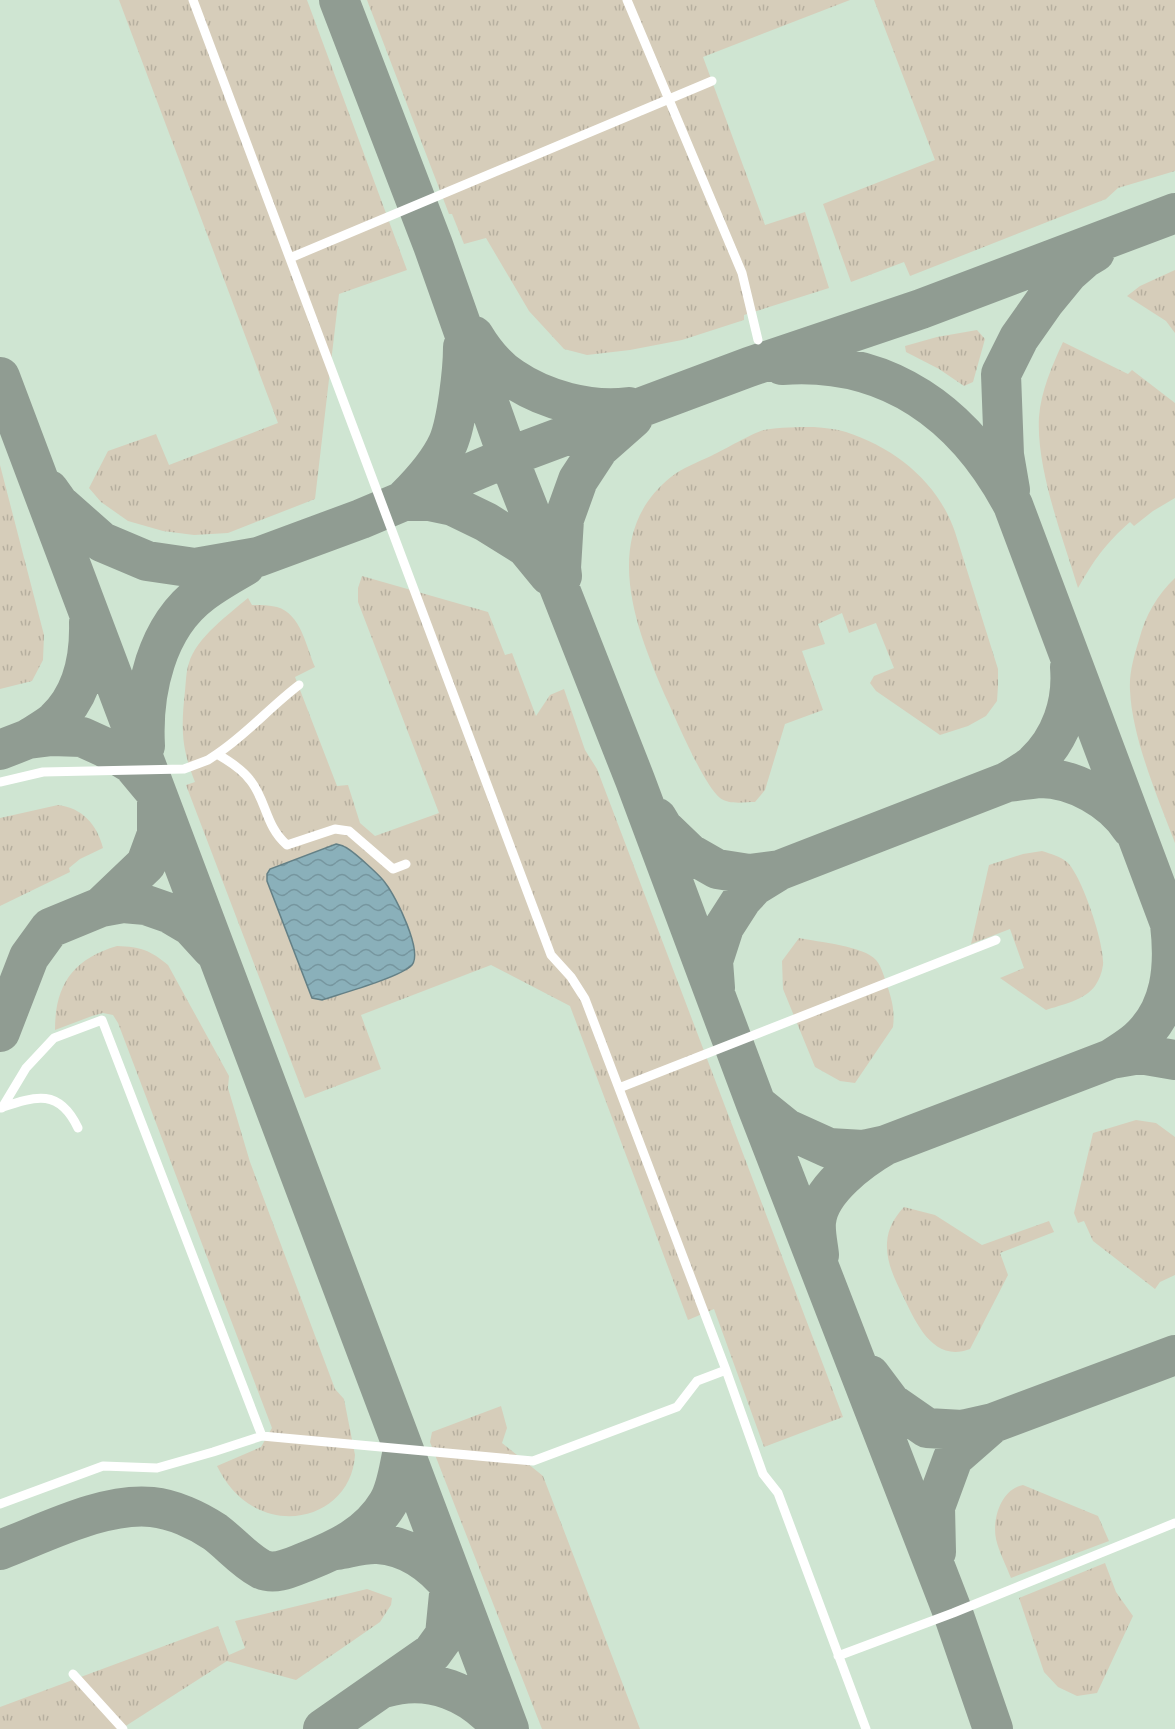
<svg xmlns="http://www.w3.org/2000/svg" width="1175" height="1729" viewBox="0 0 1175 1729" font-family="'Times New Roman',serif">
<defs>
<pattern id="grass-tufts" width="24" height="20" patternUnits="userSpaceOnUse" patternTransform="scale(1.5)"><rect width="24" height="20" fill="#d6cdba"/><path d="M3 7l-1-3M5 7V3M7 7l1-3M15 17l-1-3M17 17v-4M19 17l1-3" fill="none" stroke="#b6af9f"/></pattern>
<pattern id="water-waves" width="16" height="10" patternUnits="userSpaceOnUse" patternTransform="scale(1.5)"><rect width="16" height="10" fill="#8ab0ba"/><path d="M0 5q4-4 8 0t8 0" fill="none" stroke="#76969f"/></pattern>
</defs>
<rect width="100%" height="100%" fill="#e0f0e3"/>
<!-- built -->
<path fill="#cfe5d2" d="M0,0H1175V1729H0Z"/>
<!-- grass -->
<path fill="url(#grass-tufts)" d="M119,0H307L407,270L339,294L315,499L228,533L194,535L163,531L128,521L101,502L89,488L108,451L156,434L169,465L278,423Z
M367,0H850L703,57L765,225L805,212L829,288L744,315V320L682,340L630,350L587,355L564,349L529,311L486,238L464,244L452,214H449Z
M874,0H1175V171L1118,188L1106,199L910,276L904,262L851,282L823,204L935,160Z
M1175,270V333L1166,321L1127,296L1140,286Z
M977,330L985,339L973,382L964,386L939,369L906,352L905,346L937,337Z
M1063,342L1128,374L1132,370L1175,403V498L1153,511L1134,526L1130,522C1105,544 1094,560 1078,588C1063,538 1036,469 1039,417C1041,391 1052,366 1063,342Z
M814,427C825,428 836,429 846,432C895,448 938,482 955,532L998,669V686L997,701L986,716L968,726L940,735L876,691L870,683L874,676L894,668L876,623L849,633L842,613L818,624L825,644L802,651L823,710L785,724L765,790L755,802C745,802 729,805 720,798C704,785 678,724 668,702C637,632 597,536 671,477C682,468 698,462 711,456C726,449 750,434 764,430C780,427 798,427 814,427Z
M0,465L44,635L43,660L32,681L0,689Z
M362,576L488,612L505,655L512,653L536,716L550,695L564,689L585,750L597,769L843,1417L764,1447L714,1309L688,1320L570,1006L491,965L361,1015L381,1069L305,1098L186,785L195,782C181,747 181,728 185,691C186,682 186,671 189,663C196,638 229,614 248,598L252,605C260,605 269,605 277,607C301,614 306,646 315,667L295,677L337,786L348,785L360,823L375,836L439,813L358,602V588Z
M1175,578V843C1158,798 1132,738 1130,690C1129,673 1134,656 1139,640C1145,616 1157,595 1175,578Z
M58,805C82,808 97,824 103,848L80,859L69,868L70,872L0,906V818Z
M1042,851C1051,854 1060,856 1067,862C1082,876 1105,945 1103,965C1102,973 1099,980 1095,986C1085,1000 1061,1005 1046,1010L1000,978L1024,968L1010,929L971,944L989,865L1023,854Z
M799,938C818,942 864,946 876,960C882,967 884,977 887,985C892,1000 895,1011 893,1027L855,1083L840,1081L815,1067L783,989L782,961Z
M117,946C141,947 150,950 168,965L229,1076L228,1088L250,1162L335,1389L344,1399L355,1455C352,1506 298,1531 254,1507C237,1498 225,1482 217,1466L261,1447L272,1428L118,1023L113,1015L103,1013L92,1016L55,1030C55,985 73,959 117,946Z
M1136,1120L1156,1123L1175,1137V1275L1160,1282L1155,1289L1093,1241L1084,1221L1078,1223L1074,1213L1093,1133Z
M904,1207L935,1215L982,1245L1049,1221L1054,1232L1000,1253L1008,1275L970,1349C933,1363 916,1323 903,1296C895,1280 886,1262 887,1243C888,1228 894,1218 904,1207Z
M501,1406L507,1428L502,1443L543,1476L640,1729H542L430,1442L432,1432Z
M1023,1485L1098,1516L1109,1541L1011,1578C1006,1565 999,1552 996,1539C992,1519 1001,1489 1023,1485Z
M1105,1563L1116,1592L1133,1616L1097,1693L1077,1696L1058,1687L1044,1672L1019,1598Z
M367,1589L392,1598L391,1605L380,1622L296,1680L227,1661L121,1729H0V1707L218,1626L229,1655L245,1648L235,1621Z"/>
<!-- water -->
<path fill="url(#water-waves)" stroke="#648086" stroke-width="1.5" d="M336,844C339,845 342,845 345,847C352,850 382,877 386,884C396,897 423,951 412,965C401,977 340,994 322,1000L312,998L267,881V874L270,869Z"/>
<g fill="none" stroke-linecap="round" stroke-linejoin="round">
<!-- taxiway -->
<path stroke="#909c92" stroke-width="40" d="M339,0L433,245L508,457L635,780L756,1104L953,1613L993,1729
M474,336C483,351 497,368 512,378C544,400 590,412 629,407
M782,365C888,357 965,414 1013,505L1175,937
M0,377L509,1729
M49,490L59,504L102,542L147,561L195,568L258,557L361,519L508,457L749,367L921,309L1175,213
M1010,490L1004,455L1001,374L1019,338L1045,301L1068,273L1085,258L1095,252
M406,498C422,482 439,463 448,443C457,422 463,370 463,347
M404,501H429L453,506L486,522L526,547L549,575
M562,576L561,568L564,519L578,480L599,448L633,418
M28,739C37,733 47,728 55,721C83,695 90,658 89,622
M145,746C142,692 156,627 202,593C215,583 231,574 245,566
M0,750L28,739L52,736L82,737L104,747L132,764L157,794V834L146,864L101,907
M1007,782C1018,781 1029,779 1040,778C1074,778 1113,800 1131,828
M657,818L663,828L689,853L717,869L749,874L780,870
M715,988L713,961L724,927L742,899L754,886L780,870L1007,782C1016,776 1026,771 1034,764C1061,739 1073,703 1070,667
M0,1032L29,957L50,928L101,907L123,903L146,905L169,913L191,926L212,949
M1111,1059L1140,1054L1175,1060
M756,1104L787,1129L829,1148L863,1150L886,1145L1111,1059C1120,1053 1130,1047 1138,1040C1172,1010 1175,966 1170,924
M819,1255C818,1245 815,1233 816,1222C819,1190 860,1160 886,1145
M870,1375L891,1403L927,1428L962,1430L993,1423L1175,1355
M0,1550C45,1533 104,1502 152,1507C173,1509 197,1520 215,1532C231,1544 243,1559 261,1569C275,1576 292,1567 305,1562C338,1549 369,1535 388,1503C397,1488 399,1467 403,1450
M336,1550C349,1548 365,1543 378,1544C409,1546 433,1564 452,1588
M936,1552L935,1507L953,1458L993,1423
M384,1688C429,1674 473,1692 502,1729
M323,1729L432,1653L445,1635L450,1584"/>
<!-- service -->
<path stroke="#fff" stroke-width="9" d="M193,0L551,955L571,977L585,999L726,1370L763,1474L778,1493L866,1729
M627,0L742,273L758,340
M290,258L712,81
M217,754C247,734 270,707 299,685
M0,782L43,772L184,769L208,760L217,754C229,761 242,769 250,780C267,801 265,826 287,845L335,829L349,831L393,869L406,864
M619,1088L996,940
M0,1108C36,1096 59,1088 78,1128
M2,1108L26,1068L54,1038L102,1020L262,1436L533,1461L677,1407L697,1381L726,1370
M0,1504L103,1466L157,1468L213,1452L262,1436
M838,1656L953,1613L1175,1523
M73,1674L123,1729"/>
</g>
</svg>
